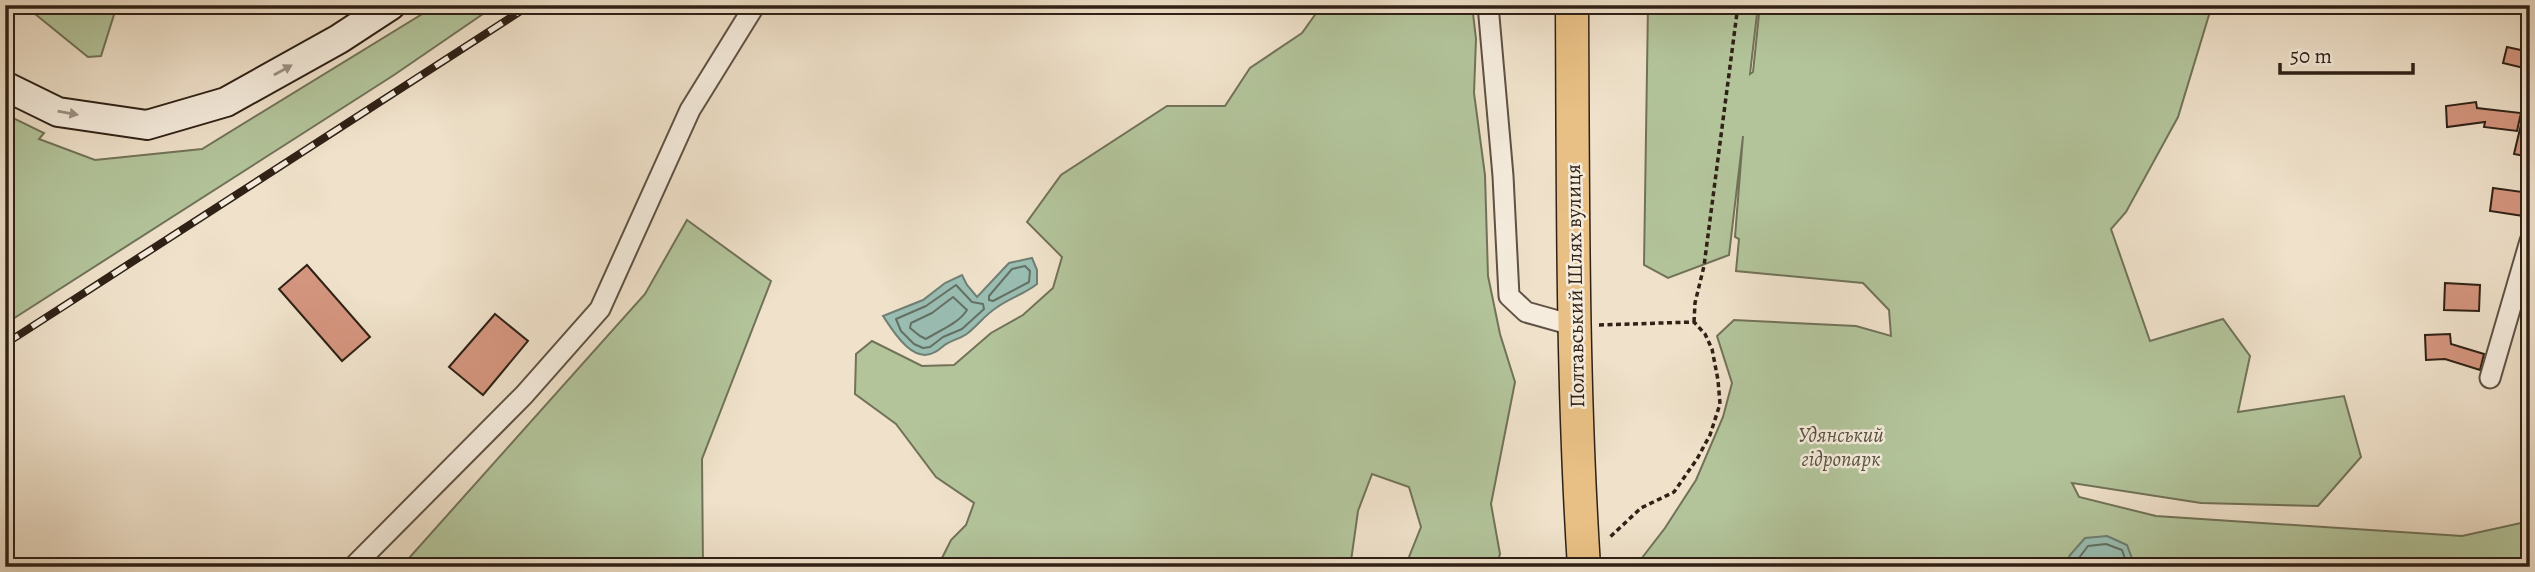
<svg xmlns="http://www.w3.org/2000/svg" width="2535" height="572" viewBox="0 0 2535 572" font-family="Alegreya,serif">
<rect width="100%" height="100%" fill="#efe1ca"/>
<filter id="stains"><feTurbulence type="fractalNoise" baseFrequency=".00286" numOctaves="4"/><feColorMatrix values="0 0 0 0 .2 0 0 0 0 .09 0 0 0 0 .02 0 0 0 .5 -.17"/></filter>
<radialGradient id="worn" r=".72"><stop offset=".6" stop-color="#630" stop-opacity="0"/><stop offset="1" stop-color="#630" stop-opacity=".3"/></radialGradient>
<!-- green -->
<path fill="#b3c49b" stroke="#717258" stroke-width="2" d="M24,5H117L101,56L88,57Z
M437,5H496L394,75L5,324V114L44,133L39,139L95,160L202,149Z
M1322,5H1472L1476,39L1474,93L1485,175L1488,276L1500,334L1515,382L1491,504L1500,554L1496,567H1405L1421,527L1409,487L1372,474L1358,511L1351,561L1348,567H941L939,564L951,540L966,525L974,503L936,477L896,424L855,394L856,354L872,341L922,366L954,365L991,333L1023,315L1053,288L1062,257L1027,222L1061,175L1167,106H1225L1250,68L1302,33Z
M1648,5H1758L1750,74L1753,72L1760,5H2212L2178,117L2126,212L2111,229L2150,341L2223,319L2250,356L2238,412L2344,396L2361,457L2318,506L2201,503L2072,483L2079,497L2156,516L2462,536L2530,521V567H1635L1665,528L1696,480L1723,417L1732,383L1717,336L1734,320L1856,326L1891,336L1889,310L1863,283L1736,271L1739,239L1735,237L1743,136L1729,255L1668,278L1644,265Z
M687,220L771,281L702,459L703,567H401L645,294Z"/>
<!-- water -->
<path fill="#9abeb3" stroke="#6f7f74" stroke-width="2" d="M1032,258L1037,270V284C1025,294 1009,298 996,308C985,315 977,326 968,333C962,338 955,339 948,343C943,345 940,350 935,352C913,365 893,331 883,316L923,300L945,283L962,275L967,285L977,297L1009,263Z
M2107,536L2127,545L2135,567H2064L2070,555L2085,538Z
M2223,559L2294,567H2213Z"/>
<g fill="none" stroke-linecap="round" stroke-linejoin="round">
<!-- shore -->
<path stroke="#647064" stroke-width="2" d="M1025,266L1030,271L1029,282L993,301L989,300V296L1012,269Z
M956,285L972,302L983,304L984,309L962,329L943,337L930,347L923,348L914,344L901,331L896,319L926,306Z
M953,297L967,310C958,324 940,330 926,339L920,336L910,328L911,323L932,313Z
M2072,567L2088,546L2106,544L2122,550L2128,567"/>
</g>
<!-- building -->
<path fill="#d4957e" stroke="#2f2116" stroke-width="2" d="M2507,47L2530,52L2528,69L2503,63Z
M2476,102L2477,108L2521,113L2517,131L2484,127L2485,122L2447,127L2446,106Z
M2524,112L2530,113V157L2514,154Z
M2493,188L2530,193V217L2490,211Z
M307,265L370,337L342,361L279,289Z
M2445,283L2480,285L2479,311L2444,310Z
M495,314L528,341L483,395L449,367Z
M2450,334L2451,344L2484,354L2480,370L2445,359L2426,360L2425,335Z"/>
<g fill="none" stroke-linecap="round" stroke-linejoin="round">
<!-- street casing -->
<g stroke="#5f5143" stroke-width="23">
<path id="street" d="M1488,5L1503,176L1509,296L1526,312L1576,326
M2490,378L2530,241
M353,567L524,395L600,309L690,110L755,5"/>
</g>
<!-- secondary casing -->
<g stroke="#2f2116" stroke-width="32">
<path id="secondary" d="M5,86L58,112L147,125L226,102L339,39L391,5"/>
</g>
<!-- primary casing -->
<g stroke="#2f2116" stroke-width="35">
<path id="primary" d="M1572,5C1573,192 1572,380 1584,567"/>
</g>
<!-- path -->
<path stroke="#2f2116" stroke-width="3.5" stroke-dasharray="5 3.5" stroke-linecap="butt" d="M1694,322L1695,303L1704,266L1738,5
M1599,325L1694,322L1705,334L1712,349L1718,380L1720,404L1710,435L1697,459L1674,492L1641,508L1610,537"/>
<!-- street -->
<use href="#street" stroke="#f5ecdd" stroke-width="19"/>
<!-- secondary -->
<use href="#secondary" stroke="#f5ecdd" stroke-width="28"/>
<!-- primary -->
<use href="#primary" stroke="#e8c085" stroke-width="32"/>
<!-- rail casing -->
<g stroke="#2f2116" stroke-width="8">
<path id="rail" d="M5,344L530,5"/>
</g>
<!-- rail -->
<use href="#rail" stroke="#f5ecdd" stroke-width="5" stroke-dasharray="16" stroke-linecap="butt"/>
</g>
<!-- one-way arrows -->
<defs><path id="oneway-solid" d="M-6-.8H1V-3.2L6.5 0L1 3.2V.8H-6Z" transform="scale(1.75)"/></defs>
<g fill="#9c9183">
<use href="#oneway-solid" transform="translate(283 70) rotate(-29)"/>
<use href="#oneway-solid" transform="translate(68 113) rotate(10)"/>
</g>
<g text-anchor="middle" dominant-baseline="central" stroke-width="5" stroke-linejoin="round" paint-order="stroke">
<!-- street labels -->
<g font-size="21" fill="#2f2116" stroke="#f5ecdd">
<text transform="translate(1575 286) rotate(-91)">Полтавський Шлях вулиця</text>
</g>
<!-- park labels -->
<g font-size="21" font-style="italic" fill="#57523e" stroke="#f5ecdd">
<text x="1841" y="435">Удянський<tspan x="1841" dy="24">гідропарк</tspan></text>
</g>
</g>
<!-- margin -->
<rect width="2535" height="572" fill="none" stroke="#efe1ca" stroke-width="28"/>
<rect x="7" y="7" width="2521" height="558" fill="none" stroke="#2f2116" stroke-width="3.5"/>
<rect x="14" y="14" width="2507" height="544" fill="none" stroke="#2f2116" stroke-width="2"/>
<!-- scale -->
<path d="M2280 63v10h133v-10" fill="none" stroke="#2f2116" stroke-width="3.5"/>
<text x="2290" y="63" font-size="21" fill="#2f2116" stroke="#f5ecdd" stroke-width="5" paint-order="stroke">50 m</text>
<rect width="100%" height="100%" filter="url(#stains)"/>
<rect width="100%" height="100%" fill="url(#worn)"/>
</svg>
